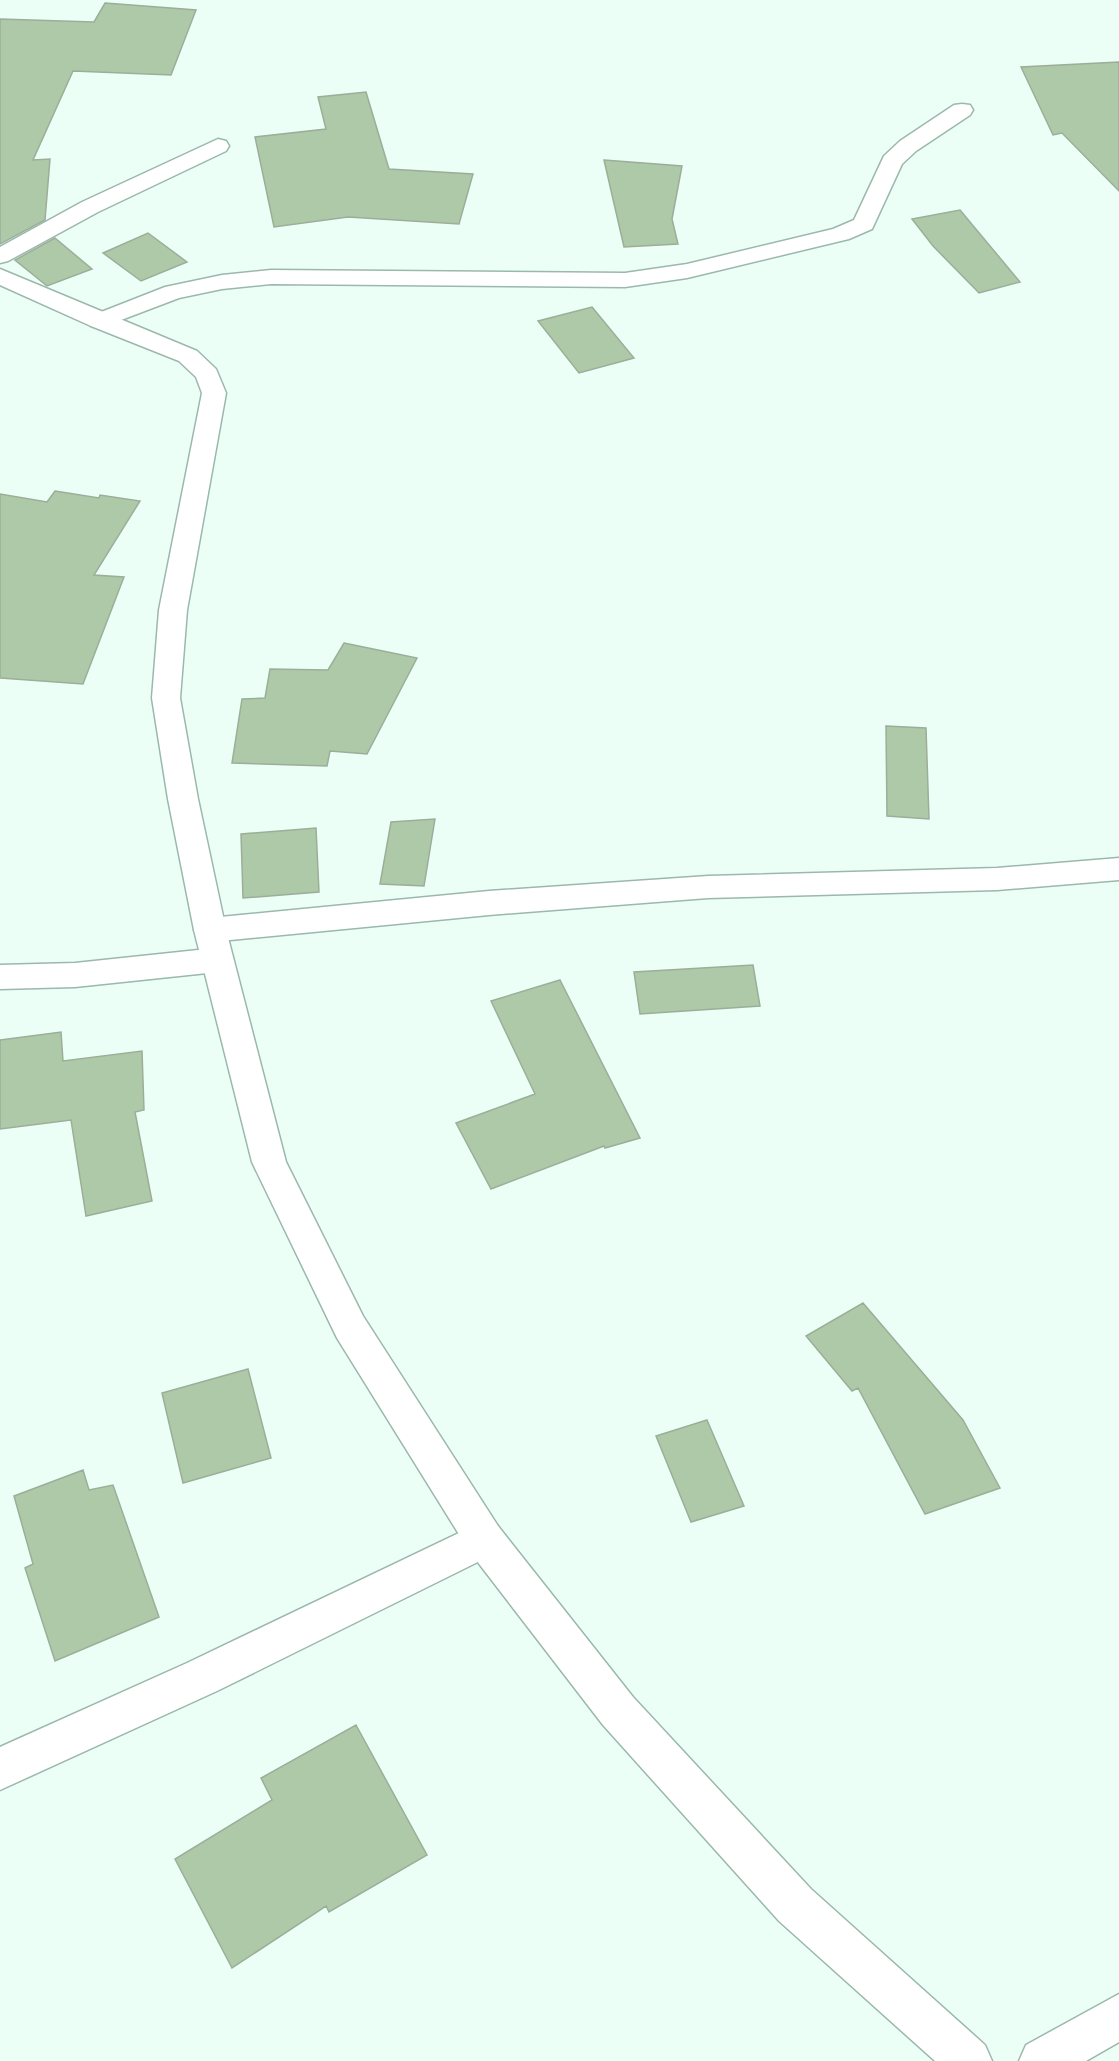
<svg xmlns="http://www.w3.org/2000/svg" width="1119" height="2061" viewBox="0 0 1119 2061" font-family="'Roboto Condensed',sans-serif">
<rect width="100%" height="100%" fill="#ecfff7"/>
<!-- building -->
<path fill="#adc9a8" stroke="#9cae99" stroke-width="1.5" d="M105,3L196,10L171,75L73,71L33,160L50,159L45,220L0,244V19L94,22Z
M1119,62V191L1062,133L1053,135L1021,67Z
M366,92L389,169L473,174L459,224L348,217L274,227L255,137L326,129L318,97Z
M604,160L682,166L672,219L678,244L624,247Z
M960,210L1020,282L979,293L933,246L912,219Z
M148,233L187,262L141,281L103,253Z
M55,238L92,269L47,286L15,260Z
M592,307L634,358L579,373L538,321Z
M55,491L99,498L100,495L140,501L94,575L124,577L83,684L0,678V494L47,502Z
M344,643L417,658L367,754L330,751L327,766L232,763L242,699L265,698L270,669L328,670Z
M886,726L926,728L929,819L887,816Z
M435,819L424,886L380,884L391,822Z
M316,828L319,892L243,898L241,834Z
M753,965L760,1006L640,1014L634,972Z
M560,980L640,1138L605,1148L604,1146L491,1189L456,1123L535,1094L491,1001Z
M61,1032L63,1061L142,1051L144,1110L135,1112L152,1201L86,1216L71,1120L0,1129V1040Z
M863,1303L963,1420L1000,1488L925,1514L858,1388L852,1391L806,1336Z
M248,1369L271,1458L183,1483L162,1393Z
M707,1420L744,1506L691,1522L656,1436Z
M83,1470L89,1490L113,1485L159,1617L55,1661L25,1568L33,1564L14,1496Z
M356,1725L427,1855L329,1912L326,1906L232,1968L175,1859L272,1800L261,1778Z"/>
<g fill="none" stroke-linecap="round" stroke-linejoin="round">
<!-- minor casing -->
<g stroke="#9bb8ad" stroke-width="3">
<path id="minor" d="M962,104L970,105L973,110L970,115L916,151L902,164L872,229L849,239L687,278L625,287L271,284L222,289L179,298L100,328L91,326L88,321L91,316L165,287L222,275L271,270L625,273L687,264L833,229L854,220L884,156L900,141L954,105Z
M218,139L226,141L229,146L226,151L98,212L8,261L0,263V247L82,202Z
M1119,858V880L997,890L708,898L489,915L210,942L199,938L194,930L199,922L210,918L489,891L708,876L997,868Z
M217,948L228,951L233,960L228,969L217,972L75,987L0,989V965L75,963Z
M484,1521L498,1526L504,1539L498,1552L217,1691L0,1790V1747L187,1663Z
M1119,1994V2042L1086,2061H1019L1026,2045Z"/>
</g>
<!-- tertiary casing -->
<g stroke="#9bb8ad" stroke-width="3">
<path id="tertiary" d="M0,269L197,351L216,369L226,393L187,610L180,698L198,799L226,930L286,1162L363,1316L498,1526L633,1697L811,1889L985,2045L992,2061H935L779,1921L603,1725L470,1552L337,1338L252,1162L194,930L168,799L152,698L159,610L202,393L196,377L179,361L91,326L0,285Z"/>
</g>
<!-- minor -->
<use href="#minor" fill="#fff" fill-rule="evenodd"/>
<!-- tertiary -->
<use href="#tertiary" fill="#fff" fill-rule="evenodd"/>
</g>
</svg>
